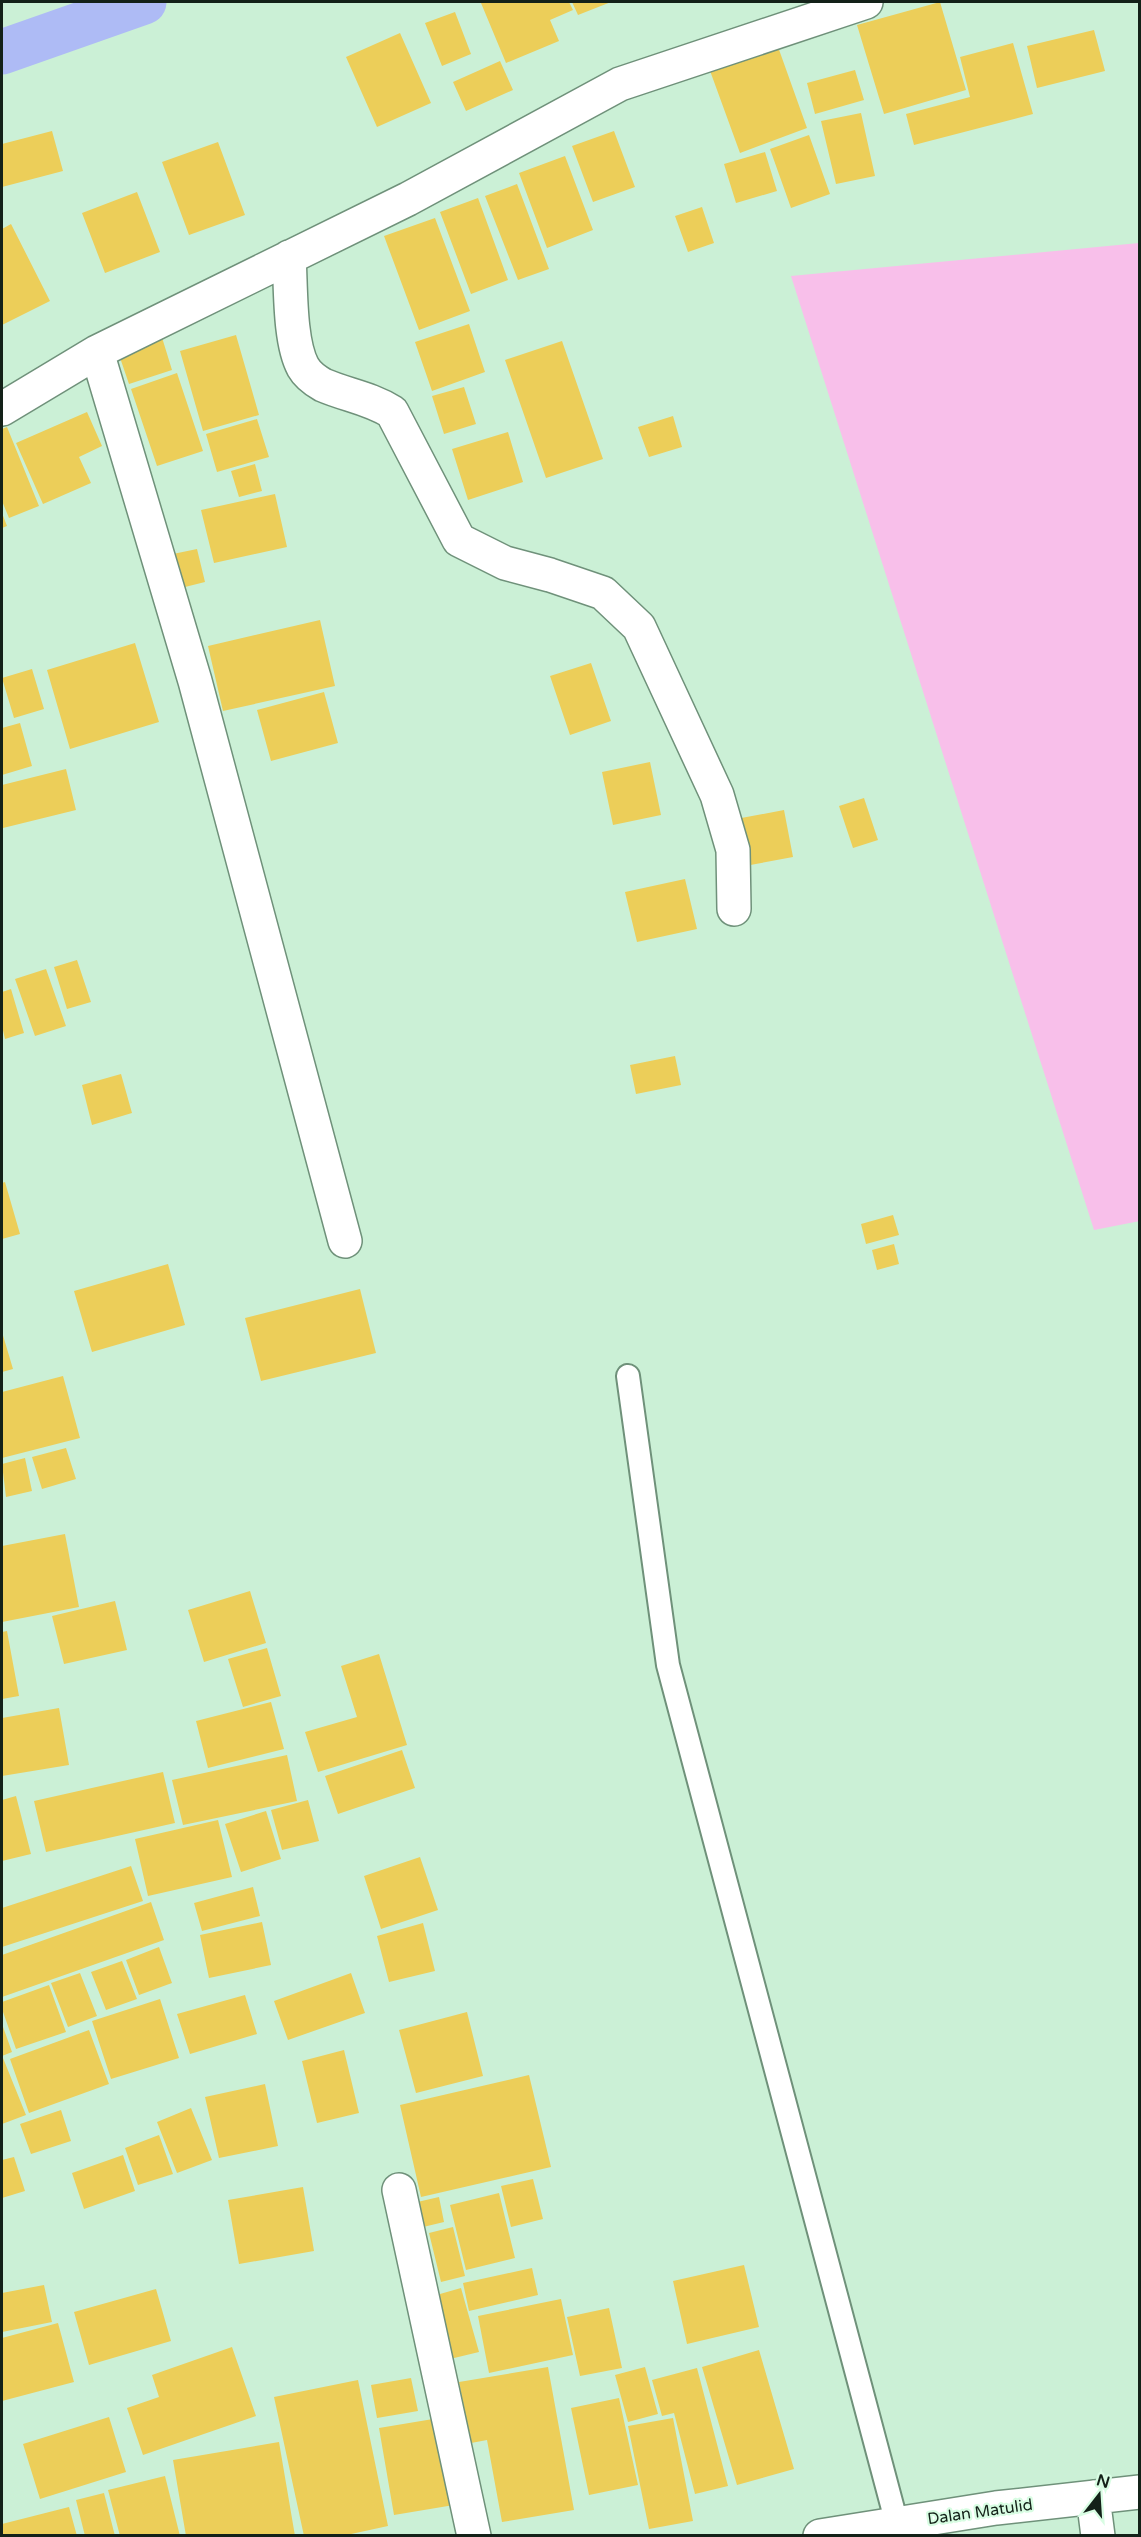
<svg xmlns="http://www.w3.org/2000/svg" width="1141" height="2537" viewBox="0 0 1141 2537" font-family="'Varela Round',sans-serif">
<rect width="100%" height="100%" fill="#cbf0d6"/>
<!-- green -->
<path fill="#f8bfea" d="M1139,243L1140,1221L1094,1230L791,276Z"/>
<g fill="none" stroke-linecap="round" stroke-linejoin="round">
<!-- canal -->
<path stroke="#aebbf5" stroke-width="45" d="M2,52L144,2"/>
</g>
<!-- building -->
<path fill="#ecce59" d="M484,2H569L573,10L550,20L559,41L506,63L481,3Z
M572,2H611L578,15Z
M940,2L966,90L884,114L857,25Z
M455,12L471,54L442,66L425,23Z
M1094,30L1105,71L1037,88L1027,46Z
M400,33L431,103L377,127L346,57Z
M1013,43L1033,114L914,145L906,114L970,97L960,57Z
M777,44L807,128L740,153L709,68Z
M500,61L513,90L466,111L453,82Z
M855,70L864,100L815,114L807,83Z
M861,113L875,176L836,184L821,121Z
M52,131L63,171L2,187V144Z
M614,131L635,187L593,202L572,146Z
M809,135L830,194L791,208L770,149Z
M218,142L245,215L189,235L162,162Z
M765,152L777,191L736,203L724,164Z
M565,156L593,230L547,248L519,173Z
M517,184L549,269L518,280L485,196Z
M137,192L160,252L105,273L82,213Z
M478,198L508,280L471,294L440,212Z
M702,207L714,243L688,252L675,216Z
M435,218L470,311L419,330L384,236Z
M11,224L50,301L2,325V229Z
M469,324L485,372L432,391L415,342Z
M160,331L172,370L129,384L116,346Z
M236,335L259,415L203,431L180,351Z
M562,341L603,459L546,478L505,360Z
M177,373L203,451L157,466L131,389Z
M464,387L476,424L444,434L432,396Z
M87,412L102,446L79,457L91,483L43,504L16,443Z
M673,416L682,447L649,457L638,427Z
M257,419L269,457L217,472L206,434Z
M7,427L39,506L9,518L2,501V429Z
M508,432L523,482L468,500L452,449Z
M255,464L262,491L239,497L231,471Z
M275,494L287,547L214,563L201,510Z
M2,513L7,526L2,528Z
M197,549L205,582L181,588L173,554Z
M320,620L335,686L223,711L208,646Z
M135,643L159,722L70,749L47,670Z
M591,663L611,721L570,735L550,676Z
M32,669L44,709L14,718L2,678Z
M324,692L338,743L271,761L257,710Z
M20,723L32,766L2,775V728Z
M650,762L661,815L613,825L602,772Z
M66,769L76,810L3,828L2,785Z
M864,798L878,840L853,848L839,806Z
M784,810L793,857L745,866L736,819Z
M685,879L697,929L637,942L625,892Z
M77,960L91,1002L67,1009L54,967Z
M46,969L66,1026L35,1036L15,979Z
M11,989L24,1033L5,1039L2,1026V992Z
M675,1056L681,1085L636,1094L630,1065Z
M121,1074L132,1113L92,1125L82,1085Z
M5,1182L20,1234L2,1239V1183Z
M893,1215L899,1235L866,1244L861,1224Z
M894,1244L899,1264L877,1270L872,1250Z
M168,1264L185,1325L92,1352L74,1291Z
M360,1289L376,1353L261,1381L245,1318Z
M2,1332L13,1369L2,1372Z
M63,1376L80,1438L2,1458V1392Z
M66,1448L76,1479L42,1489L32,1457Z
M25,1458L32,1491L6,1497L2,1464Z
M65,1534L79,1607L2,1622V1546Z
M250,1591L266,1643L204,1662L188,1610Z
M115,1601L127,1650L64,1664L52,1616Z
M7,1631L19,1696L2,1699V1632Z
M267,1648L281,1696L243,1707L228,1659Z
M379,1654L407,1745L318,1772L305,1732L357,1717L341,1666Z
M271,1702L284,1749L208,1768L196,1721Z
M59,1708L69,1765L2,1776V1718Z
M402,1750L415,1788L338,1814L325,1776Z
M287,1755L297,1801L183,1825L172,1780Z
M163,1772L175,1823L46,1852L34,1801Z
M16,1796L31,1854L2,1861V1800Z
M308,1800L319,1841L282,1850L271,1810Z
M266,1811L281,1859L241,1872L225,1824Z
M218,1820L232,1877L148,1896L135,1839Z
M420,1857L438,1910L381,1929L364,1876Z
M131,1866L143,1901L2,1947V1908Z
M253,1887L260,1916L202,1931L194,1903Z
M151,1902L164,1940L2,1997V1955Z
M262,1922L271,1965L209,1978L200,1935Z
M423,1923L435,1971L389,1982L377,1936Z
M159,1947L172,1983L139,1995L126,1960Z
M122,1961L137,1999L106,2010L91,1972Z
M80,1973L97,2016L68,2027L51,1983Z
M351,1973L365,2013L288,2040L274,2001Z
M49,1985L66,2032L16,2049L2,2009V2002Z
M245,1995L257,2034L190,2054L177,2014Z
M160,1999L179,2058L111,2079L92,2021Z
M467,2012L483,2076L416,2093L399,2030Z
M2,2024L12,2052L2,2056Z
M89,2030L109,2084L29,2113L10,2059Z
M344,2050L359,2113L317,2123L302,2061Z
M3,2058L26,2115L2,2124V2059Z
M529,2075L551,2167L421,2197L400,2105Z
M265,2084L278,2146L219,2158L205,2097Z
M191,2108L212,2160L177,2173L157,2122Z
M61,2110L71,2141L31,2154L20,2124Z
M159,2135L173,2174L138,2185L125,2148Z
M123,2155L135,2191L84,2209L72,2173Z
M14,2157L25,2191L2,2198V2160Z
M533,2179L543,2219L511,2227L501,2186Z
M303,2187L314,2251L239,2264L228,2200Z
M499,2193L515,2258L466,2270L450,2205Z
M439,2197L444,2222L419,2228L413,2203Z
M453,2227L465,2276L441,2282L429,2233Z
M744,2265L759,2327L687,2344L673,2281Z
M532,2268L538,2295L469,2311L463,2283Z
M44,2285L52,2322L2,2332V2293Z
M461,2288L479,2352L450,2359L433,2296Z
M156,2289L171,2341L89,2365L74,2312Z
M561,2299L573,2355L489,2373L478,2316Z
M609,2308L622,2368L580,2376L567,2317Z
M58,2323L74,2382L2,2401V2338Z
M232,2347L256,2416L143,2455L127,2408L159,2397L152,2375Z
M759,2350L794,2469L737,2485L702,2367Z
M548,2367L574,2510L502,2522L487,2440L471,2443L459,2382Z
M645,2367L658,2414L628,2422L615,2375Z
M697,2368L728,2486L695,2494L674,2413L662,2416L652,2380Z
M411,2378L418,2411L377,2418L371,2385Z
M358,2380L388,2526L342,2536H304L274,2397Z
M619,2398L638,2485L589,2495L571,2408Z
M109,2417L126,2472L40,2499L23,2444Z
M439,2418L454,2505L394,2515L379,2428Z
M673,2418L693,2521L649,2529L628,2426Z
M279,2442L295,2536H186L173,2460Z
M165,2476L180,2536H120L108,2490Z
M104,2493L115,2536H85L76,2500Z
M69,2507L77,2536H2V2524Z"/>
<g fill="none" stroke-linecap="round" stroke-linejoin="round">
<!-- lane casing -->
<g stroke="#6f917a" stroke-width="26">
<path id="lane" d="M628,1376L668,1665L897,2524"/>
</g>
<!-- street casing -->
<g stroke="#6f917a" stroke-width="36">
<path id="street" d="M289,257C291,286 289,341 303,367C307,374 316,381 323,385C346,395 370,398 392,412L459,540L505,563L550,575L603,593L639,627L717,795L733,850L734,909
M97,352L195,681L345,1241
M2,409L97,352L408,199L620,84L866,2
M399,2190L474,2536
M1093,2497L1098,2536
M820,2536L996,2508L1140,2492"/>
</g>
<!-- lane -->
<use href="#lane" stroke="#fff" stroke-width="22"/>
<!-- street -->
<use href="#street" stroke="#fff" stroke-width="33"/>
</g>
<g text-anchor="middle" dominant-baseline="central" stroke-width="4.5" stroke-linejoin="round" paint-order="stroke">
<!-- street labels -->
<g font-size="16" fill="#132118" stroke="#d8fde3">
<text transform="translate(980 2512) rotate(-8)">Dalan Matulid</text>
</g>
</g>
<!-- border -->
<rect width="1141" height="2537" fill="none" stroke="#132118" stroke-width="6"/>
<!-- north arrow -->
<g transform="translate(1099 2495) rotate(17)" stroke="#d8fde3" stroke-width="4.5" paint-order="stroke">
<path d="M0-4.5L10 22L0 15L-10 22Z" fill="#132118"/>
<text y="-9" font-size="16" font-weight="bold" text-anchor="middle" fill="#132118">N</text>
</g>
</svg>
